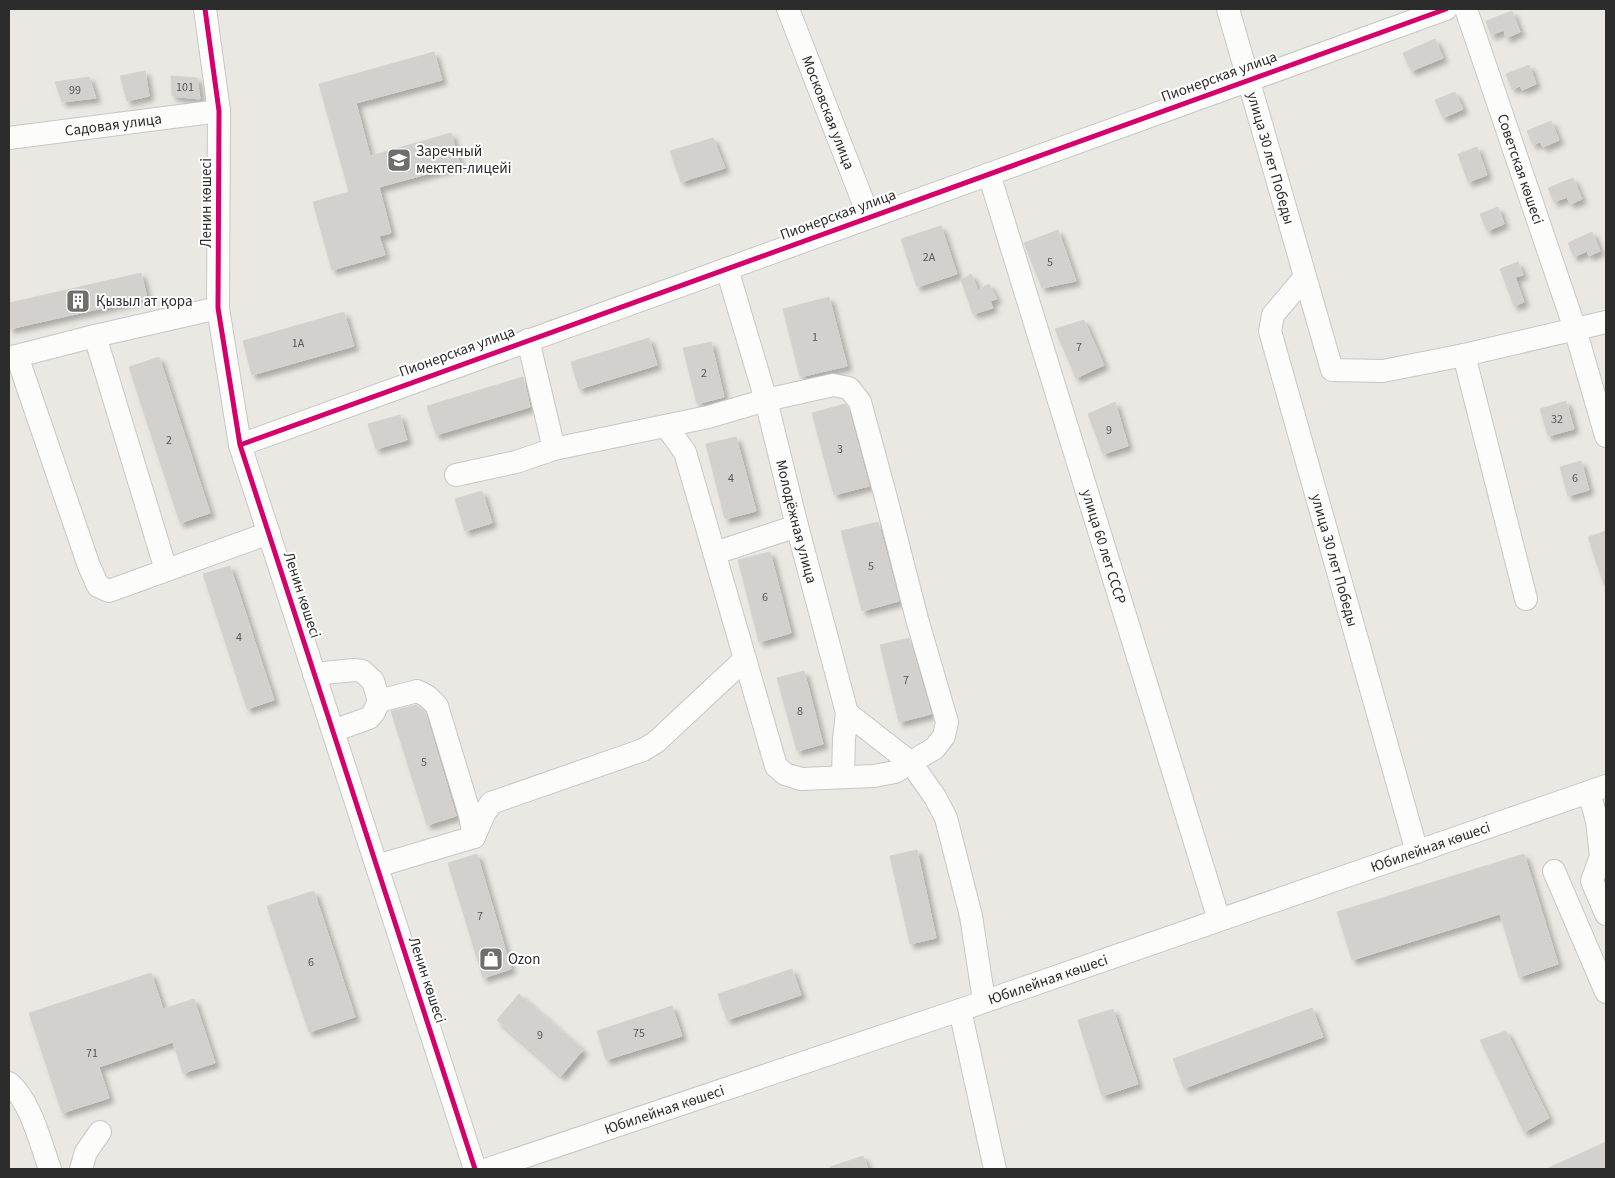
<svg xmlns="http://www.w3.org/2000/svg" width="1615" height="1178" viewBox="0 0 1615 1178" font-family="'Source Sans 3',sans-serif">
<defs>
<filter id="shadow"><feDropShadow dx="4.5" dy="4.5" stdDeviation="2.5" flood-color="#0004"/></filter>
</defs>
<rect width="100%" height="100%" fill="#eae8e2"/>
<!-- building -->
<path fill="#d3d1cd" stroke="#d5d3ce" filter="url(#shadow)" d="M1512,11L1520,32L1506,38L1504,30L1491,35L1486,21Z
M1435,39L1443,58L1411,71L1403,53Z
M434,52L442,80L356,103L370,156L451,133L460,165L379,187L391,233L379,236L385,255L332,270L313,202L349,192L319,84Z
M1529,65L1536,84L1522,90L1520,86L1512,89L1506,74Z
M145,71L149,96L127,101L120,76Z
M171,76L197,78L200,99L172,96Z
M89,77L96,98L62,102L55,82Z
M1455,92L1463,109L1443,118L1435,100Z
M1551,121L1559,140L1543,147L1540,142L1533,145L1527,131Z
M713,138L725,168L681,182L670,151Z
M1477,147L1487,175L1468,182L1458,154Z
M1573,178L1582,199L1570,204L1567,197L1554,202L1548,188Z
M1498,207L1504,224L1487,231L1480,214Z
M941,226L957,274L917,287L901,239Z
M1058,230L1076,281L1042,288L1024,243Z
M1592,232L1600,251L1589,256L1587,251L1574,257L1568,243Z
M1518,262L1523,275L1515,277L1524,302L1514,306L1500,269Z
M141,273L147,298L9,329V303Z
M971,274L978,290L989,284L997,299L990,301L993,308L973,314L961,280Z
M829,297L847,366L800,377L783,309Z
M344,312L354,346L252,375L243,341Z
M1084,320L1104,365L1076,378L1055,329Z
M649,338L657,365L579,389L571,362Z
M711,342L724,397L697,404L683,348Z
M159,357L210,513L180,523L129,367Z
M523,377L530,407L436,435L427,406Z
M1566,401L1574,429L1548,436L1540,409Z
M1115,402L1128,446L1103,454L1088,414Z
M845,404L848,408L869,486L834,495L812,413Z
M400,415L407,440L376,449L368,424Z
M736,437L756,511L725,519L706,444Z
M1581,461L1589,490L1568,496L1560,467Z
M482,491L492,523L465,531L455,499Z
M878,522L899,601L862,611L841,531Z
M1606,531V584L1604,585L1588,537Z
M770,552L791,633L759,642L738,560Z
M230,566L274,700L247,709L203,574Z
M909,638L931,714L899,722L880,645Z
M804,671L823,744L797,751L777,678Z
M416,705L425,712L456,816L427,825L391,711Z
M917,850L936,938L910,944L890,856Z
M477,854L511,969L483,978L448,863Z
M1524,854L1558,964L1519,977L1500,914L1352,960L1337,912Z
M314,891L355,1017L309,1032L267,906Z
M792,969L801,995L727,1020L718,994Z
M151,973L163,1009L194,999L215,1063L183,1073L173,1042L99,1067L109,1098L62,1113L29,1013Z
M519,994L583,1050L561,1076L497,1020Z
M672,1006L682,1036L606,1060L597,1031Z
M1312,1008L1323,1037L1184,1088L1173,1059Z
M1113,1009L1138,1084L1102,1096L1078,1020Z
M1506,1031L1549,1118L1524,1132L1480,1040Z
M1606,1142V1169H1546Z
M863,1156L868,1169H830V1167Z"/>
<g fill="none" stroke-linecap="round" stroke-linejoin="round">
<!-- minor casing -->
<g stroke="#c7c7c7" stroke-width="24">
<g id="minor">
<path d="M205,9L219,111L218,308L240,445L475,1169"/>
<path id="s1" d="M788,9L869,217"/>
<path id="s2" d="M1228,9L1332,370L1383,371L1464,355L1606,322"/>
<path id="s3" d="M1466,9L1575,329L1606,436"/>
<path id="s4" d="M9,138L219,111"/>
<path id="s5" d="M989,174L1219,920"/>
<path id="s6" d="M727,269L766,400L797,526L847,713L844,739L843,777"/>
<path id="s7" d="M1305,277L1273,315L1270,331L1417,852"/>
<path d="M95,336L166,570"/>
<path d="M528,340L554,449L708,417L766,400L833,385L849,388L860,402L886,498L917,619L947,722L944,736L935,748L895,772L874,776L801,779L785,774L776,766L745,659"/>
<path d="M1464,355L1526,599"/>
<path d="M17,356L89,566L98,586L109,591L269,533"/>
<path d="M9,358L95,336L218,308"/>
<path d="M240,445L1446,9"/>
<path d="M456,475L516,462L554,449"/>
<path d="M715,553L797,526"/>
<path d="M314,674L354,670L362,671L373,681L379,701L374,712L369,718L333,731"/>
<path d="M379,701L417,691L427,696L437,706L470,815L474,837"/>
<path d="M847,713L911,763L935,797L946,818L971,916L984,1001"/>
<path d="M1589,792L1597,821L1601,856L1592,881L1606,914"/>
<path d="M377,866L474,837L484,814L491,803L643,750L656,742L745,659L685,452L666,426"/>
<path d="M1554,871L1606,992"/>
<path d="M960,1010L995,1169"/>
<path d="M9,1083C31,1102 40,1142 50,1169"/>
<path d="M81,1169L86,1152L100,1132"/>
<path id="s8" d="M488,1169L960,1010L1606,786"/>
</g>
</g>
<!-- minor -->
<use href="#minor" stroke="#fcfcfb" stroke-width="22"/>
<!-- cycleway casing -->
<g stroke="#fff" stroke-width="8">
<path id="cycleway" d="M205,9L219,111L218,308L240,445L475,1169
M240,445L1446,9"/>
</g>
<!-- cycleway -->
<use href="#cycleway" stroke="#d6006c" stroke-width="5"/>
</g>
<!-- icons -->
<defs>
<g id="school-square" transform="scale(1.25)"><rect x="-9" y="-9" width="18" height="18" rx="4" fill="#6e6e6c" stroke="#fff"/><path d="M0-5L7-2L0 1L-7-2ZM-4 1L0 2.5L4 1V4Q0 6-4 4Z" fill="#fff"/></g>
<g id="building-square" transform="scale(1.25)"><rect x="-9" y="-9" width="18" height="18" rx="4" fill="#6e6e6c" stroke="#fff"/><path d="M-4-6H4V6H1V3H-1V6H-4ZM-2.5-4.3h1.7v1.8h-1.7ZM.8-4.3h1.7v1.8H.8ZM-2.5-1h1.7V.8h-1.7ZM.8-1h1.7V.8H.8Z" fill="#fff"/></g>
<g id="shop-square" transform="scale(1.25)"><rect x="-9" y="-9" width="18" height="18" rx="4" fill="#6e6e6c" stroke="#fff"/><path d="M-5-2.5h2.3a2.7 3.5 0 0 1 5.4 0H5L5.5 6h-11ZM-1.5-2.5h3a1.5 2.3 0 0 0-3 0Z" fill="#fff"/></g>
</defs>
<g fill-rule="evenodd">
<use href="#school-square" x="399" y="160"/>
<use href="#building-square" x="78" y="301"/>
<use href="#shop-square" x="491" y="959"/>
</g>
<g text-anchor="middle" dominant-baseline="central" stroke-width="4" stroke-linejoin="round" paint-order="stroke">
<!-- number labels -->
<g font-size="12" fill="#565655">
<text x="185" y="87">101</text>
<text x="75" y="90">99</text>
<text x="929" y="257">2А</text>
<text x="1050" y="262">5</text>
<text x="815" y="337">1</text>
<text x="298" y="343">1А</text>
<text x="1079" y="347">7</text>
<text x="704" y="373">2</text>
<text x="1557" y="419">32</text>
<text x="1109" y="430">9</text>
<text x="169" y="440">2</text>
<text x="840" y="449">3</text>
<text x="731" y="478">4</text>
<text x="1575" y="478">6</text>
<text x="871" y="566">5</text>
<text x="765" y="597">6</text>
<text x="239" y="637">4</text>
<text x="906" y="680">7</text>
<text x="800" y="711">8</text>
<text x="424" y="762">5</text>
<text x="480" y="916">7</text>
<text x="311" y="962">6</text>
<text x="639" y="1033">75</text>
<text x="540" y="1035">9</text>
<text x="92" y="1053">71</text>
</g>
<!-- street labels -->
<g font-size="15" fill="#2c2c2c" stroke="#fff">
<text transform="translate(1219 77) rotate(-20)">Пионерская улица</text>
<text stroke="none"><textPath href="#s1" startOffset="111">Московская улица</textPath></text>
<text stroke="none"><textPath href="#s4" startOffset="105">Садовая улица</textPath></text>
<text stroke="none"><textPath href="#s2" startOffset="155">улица 30 лет Победы</textPath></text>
<text stroke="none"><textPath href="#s3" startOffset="169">Советская көшесі</textPath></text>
<text transform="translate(206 203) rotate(-90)">Ленин көшесі</text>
<text transform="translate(838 215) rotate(-20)">Пионерская улица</text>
<text transform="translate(457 352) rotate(-20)">Пионерская улица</text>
<text stroke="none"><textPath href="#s6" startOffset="262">Молодёжная улица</textPath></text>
<text stroke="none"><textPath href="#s5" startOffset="390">улица 60 лет СССР</textPath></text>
<text stroke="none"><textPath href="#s7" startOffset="304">улица 30 лет Победы</textPath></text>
<text transform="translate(302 595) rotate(72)">Ленин көшесі</text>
<text stroke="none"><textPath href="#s8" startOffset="996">Юбилейная көшесі</textPath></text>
<text stroke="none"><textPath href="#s8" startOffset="591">Юбилейная көшесі</textPath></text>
<text transform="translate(427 980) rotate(72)">Ленин көшесі</text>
<text stroke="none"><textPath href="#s8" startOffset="186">Юбилейная көшесі</textPath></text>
</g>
<!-- poi labels -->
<g font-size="15" fill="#2c2c2c" stroke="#fff" text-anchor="start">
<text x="416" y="151">Заречный<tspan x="416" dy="17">мектеп-лицейі</tspan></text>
<text x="96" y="301">Қызыл ат қора</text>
<text x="508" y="959">Ozon</text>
</g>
</g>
<!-- border -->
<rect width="1615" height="1178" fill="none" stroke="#2c2c2c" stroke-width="20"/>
</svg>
